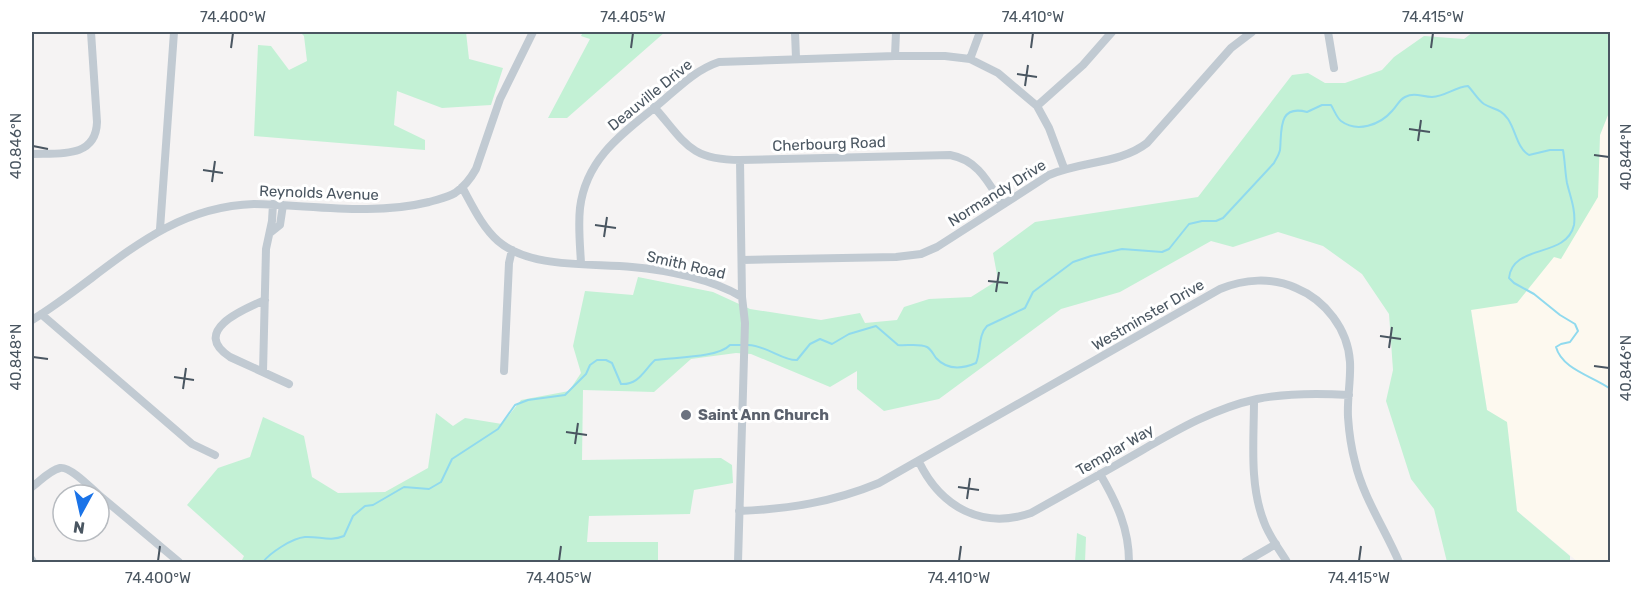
<svg xmlns="http://www.w3.org/2000/svg" width="1642" height="594" viewBox="0 0 1642 594" font-family="Rubik,sans-serif">
<rect width="100%" height="100%" fill="#f5f3f3"/>
<!-- commercial -->
<path fill="#fdf9ef" d="M1610,110V562H1578L1517,511L1507,423L1487,410L1471,309L1517,303L1598,197L1600,135Z"/>
<!-- green -->
<path fill="#c3f1d5" d="M300,32H466L469,59L503,68L491,105L442,108L397,91L394,125L425,140V150L254,136L258,45L271,46L289,70L307,61L304,36Z
M583,32H665L567,118H548L590,39L581,36Z
M1473,32H1610V110L1600,135L1598,197L1561,259L1554,257L1517,303L1471,310L1487,410L1507,422L1517,511L1570,556V562H1447L1434,509L1411,479L1386,401L1393,370L1389,314L1362,274L1323,246L1278,232L1233,247L1211,241L1120,292L1061,309L939,399L884,411L857,389V371L830,387L751,354L736,353L691,359L654,392L583,390L582,460L721,458L732,465L733,483L694,490L690,514L589,516L587,542H658V562H241L244,556L187,505L218,468L250,457L263,417L304,436L312,477L338,493L385,492L428,468L436,413L453,426L465,418L502,424L521,400L569,391L581,373L573,346L585,291L633,295L638,277L713,292L750,309L821,320L860,313L865,323L897,320L904,307L929,299L971,297L998,280L993,253L1035,222L1198,197L1292,75L1308,73L1325,83H1345L1382,70L1394,57L1424,36L1464,39Z
M1077,533L1086,537L1085,562H1075Z"/>
<g fill="none" stroke-linecap="round" stroke-linejoin="round">
<!-- stream -->
<path stroke="#90daee" stroke-width="2" d="M748,345C768,346 783,361 797,360L810,344L820,339L832,344L849,334L876,326L898,345C906,346 919,343 927,347C931,349 933,354 936,358C947,370 962,369 976,363C981,352 978,335 987,326L1025,308L1033,292L1073,262L1091,256L1122,249L1162,252L1169,249L1189,224L1202,221H1216L1223,218L1274,163C1276,159 1279,155 1280,150C1282,132 1277,104 1307,112L1322,105H1331C1334,110 1337,118 1341,121C1357,133 1380,125 1392,111C1397,106 1399,100 1405,97C1415,92 1422,97 1432,97C1446,96 1455,87 1468,86C1473,91 1478,100 1484,104C1494,110 1500,108 1508,119C1516,131 1517,148 1529,155L1550,150H1563C1565,161 1565,172 1567,183C1570,196 1576,210 1574,225C1566,259 1513,243 1509,278L1514,283L1534,294L1560,315L1575,324L1578,331L1570,342L1561,344L1556,347C1562,369 1592,376 1609,388
M263,562C270,553 292,538 305,537C319,536 330,542 344,536L353,516L365,506L373,505L404,487L429,489L441,482L452,459L498,429L515,405L528,400L565,395L586,374L590,365L597,360H606L612,363L621,384C639,385 644,370 655,360C674,357 718,358 730,345H742"/>
<!-- minor -->
<path stroke="#c1cad2" stroke-width="8" d="M795,32L796,58
M1328,32L1334,68
M895,56L896,32
M970,59L980,32
M1037,106L1083,65L1112,32
M654,107C685,142 689,160 740,160L950,155C978,160 988,182 1002,204
M32,154C58,153 96,159 97,122L91,32
M740,160L742,297
M462,187C472,205 482,227 498,241C530,269 592,263 632,267C667,270 712,279 742,297L745,323L738,562
M160,229L174,32
M270,233L280,225L283,205
M742,260L896,257L921,254L937,247L1049,175C1081,161 1120,164 1147,143L1231,48L1252,32
M581,263C580,245 578,226 580,208C586,158 623,133 659,104C678,88 695,70 719,62L895,56H945L970,59L998,73L1037,106L1049,128L1064,168
M265,300C244,309 190,331 230,357L289,384
M41,314L192,444L215,455
M32,320C107,274 160,207 254,204C312,205 372,216 429,202C438,199 447,198 455,193C464,187 471,178 476,169L500,99L533,32
M504,371L509,263L512,250
M263,372L266,249L272,221L273,204
M1254,400C1254,440 1249,484 1264,522C1269,536 1279,549 1287,562
M919,462C941,507 982,530 1031,513C1065,494 1099,475 1132,456C1172,433 1211,409 1257,399C1287,393 1318,393 1349,395
M1100,474C1117,503 1129,529 1129,562
M32,487C39,482 50,470 60,468C70,466 91,488 99,495
M99,495L179,562
M739,511C789,509 833,502 879,483L1220,289C1244,279 1272,277 1296,288C1325,300 1348,329 1350,362C1351,380 1347,398 1348,417C1349,432 1351,447 1355,462C1363,497 1385,529 1399,562
M32,560L33,562
M1245,562L1276,544"/>
</g>
<!-- ticks -->
<path fill="none" stroke="#4a5661" stroke-width="2" d="M231,48L233,33M631,48L633,33M1031,48L1033,33M1431,48L1433,33M1017,74L1037,77M1025,86L1028,65M1409,129L1430,132M1418,141L1421,120M33,146L48,149M1594,155L1609,157M203,170L223,173M212,182L215,161M595,225L616,228M604,237L607,217M988,281L1008,283M996,292L999,272M1380,336L1401,339M1389,348L1392,327M33,357L48,359M1594,366L1609,368M174,377L194,380M183,389L186,368M566,432L587,435M575,444L578,423M958,487L979,490M967,499L970,478M158,561L160,546M559,561L561,546M959,561L961,546M1359,561L1361,546"/>
<!-- markers -->
<circle fill="#6b7280" stroke="#fff" stroke-width="2" cx="686" cy="415" r="6"/>
<g text-anchor="middle" dominant-baseline="central" stroke-width="6" stroke-linejoin="round" paint-order="stroke">
<!-- street labels -->
<g font-size="15" fill="#4a5661" stroke="#fff">
<text transform="translate(650 95) rotate(-39)">Deauville Drive</text>
<text transform="translate(829 144) rotate(-2)">Cherbourg Road</text>
<text transform="translate(319 193) rotate(2)">Reynolds Avenue</text>
<text transform="translate(997 193) rotate(-32)">Normandy Drive</text>
<text transform="translate(686 265) rotate(13)">Smith Road</text>
<text transform="translate(1148 315) rotate(-30)">Westminster Drive</text>
<text transform="translate(1115 450) rotate(-30)">Templar Way</text>
</g>
<!-- worship labels -->
<g font-size="15" font-weight="bold" fill="#5b616d" stroke="#fff" text-anchor="start">
<text x="698" y="415">Saint Ann Church</text>
</g>
</g>
<!-- border -->
<rect width="1642" height="594" fill="none" stroke="#ffffff" stroke-width="66"/>
<!-- north arrow -->
<g transform="translate(81 513) rotate(188)"><circle r="28" fill="#ffffff" stroke="#b7bbc0" stroke-width="1.5"/>
<path d="M0-4.5L10 22L0 15L-10 22Z" fill="#1a73e8"/>
<text y="-9" font-size="16" font-weight="bold" text-anchor="middle" fill="#4a5661">N</text>
</g>
<rect x="33" y="33" width="1576" height="528" fill="none" stroke="#4a5661" stroke-width="2"/>
<g font-size="15" text-anchor="middle" fill="#4a5661">
<text x="233" y="22">74.400°W</text>
<text x="633" y="22">74.405°W</text>
<text x="1033" y="22">74.410°W</text>
<text x="1433" y="22">74.415°W</text>
<text transform="translate(16 146) rotate(-90)" y="5">40.846°N</text>
<text transform="translate(1626 157) rotate(-90)" y="5">40.844°N</text>
<text transform="translate(16 357) rotate(-90)" y="5">40.848°N</text>
<text transform="translate(1626 368) rotate(-90)" y="5">40.846°N</text>
<text x="158" y="583">74.400°W</text>
<text x="559" y="583">74.405°W</text>
<text x="959" y="583">74.410°W</text>
<text x="1359" y="583">74.415°W</text>
</g>
</svg>
